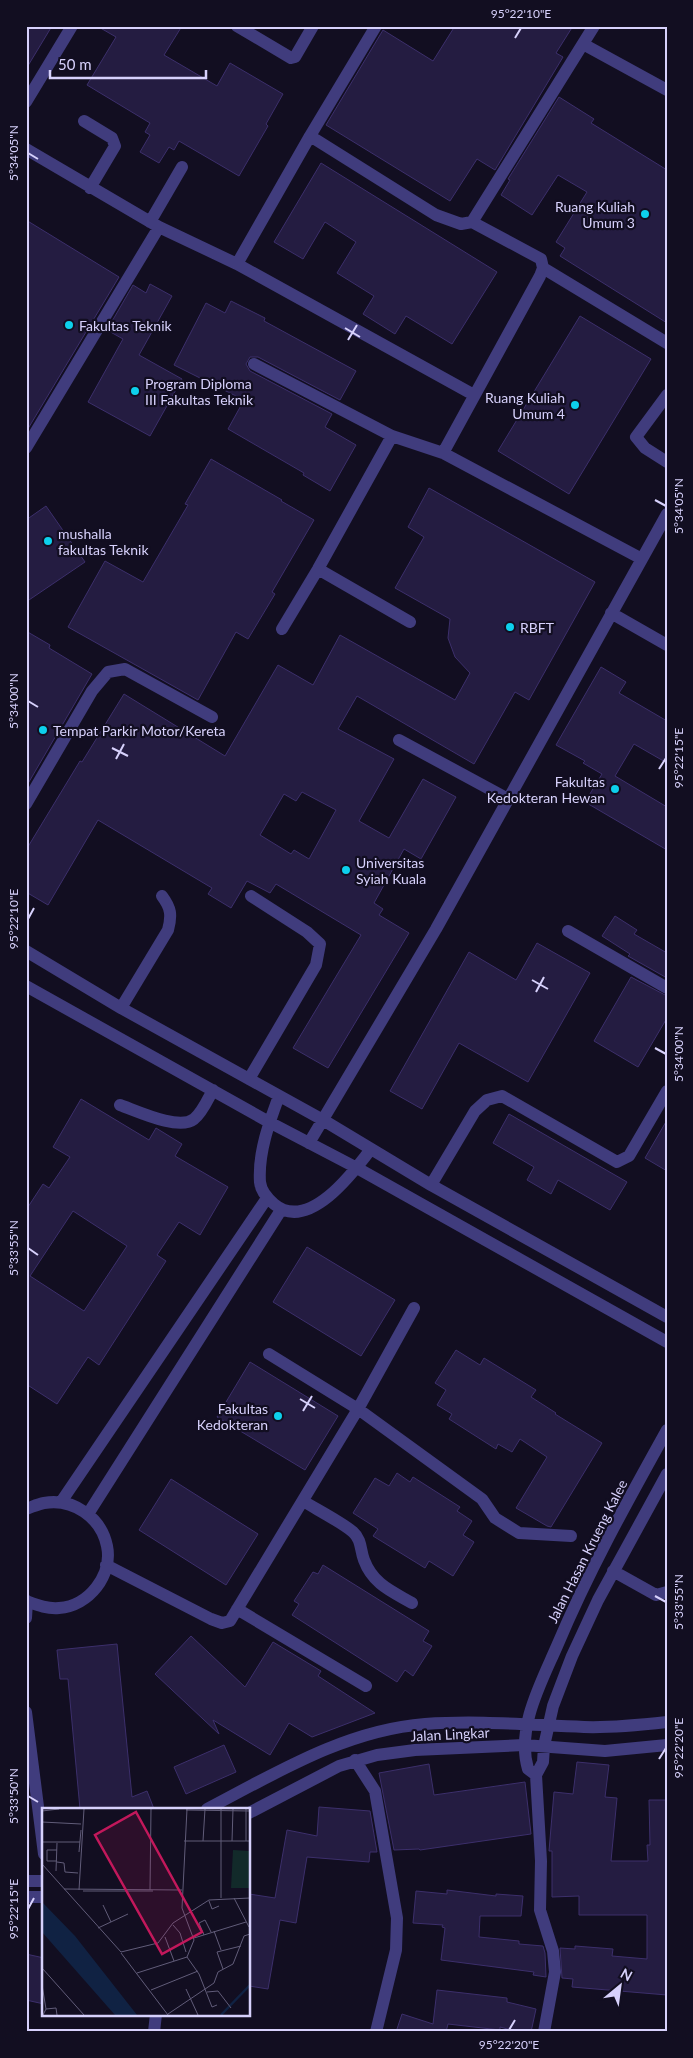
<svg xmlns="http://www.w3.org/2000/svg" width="693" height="2058" viewBox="0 0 693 2058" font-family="Lato,sans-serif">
<rect width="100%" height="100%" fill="#120e21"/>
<!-- building -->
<path fill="#241c41" stroke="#3c2f6b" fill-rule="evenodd" d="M26,26H52L26,69Z
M97,26H182L164,55L217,86L230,63L283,94L266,124L268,126L239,176L179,141L174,150L169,147L159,163L140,152L150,135L145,132L150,123L87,85L116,37Z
M455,26H573L556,53L563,57L495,170L477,159L450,201L326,125L383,30L433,61Z
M559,97L594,119L591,123L667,170V323L560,256L565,248L556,242L587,192L558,175L532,215L501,195L510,180L508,179Z
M321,163L497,272L452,344L406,316L395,334L363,314L374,296L337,273L356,242L325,222L303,259L274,242Z
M26,220L119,277L26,432Z
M150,284L172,296L139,355L182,379L150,436L88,402L123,339L107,330L133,285L146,293Z
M231,301L265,318L264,321L356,371L340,400L258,357H250L246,364L250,371L332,414L325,427L356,445L330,491L303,475L304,473L228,429L244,400L174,365L206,303L225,313Z
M580,316L651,359L569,494L498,451Z
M211,459L282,500L281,501L314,520L272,592L275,594L248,639L236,632L198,700L68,627L105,561L143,582L188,505L185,504Z
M429,488L595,582L529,700L515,692L474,764L357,696L338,729L394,759L359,821L389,838L423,779L456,797L421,859L404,849L374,903L383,909L379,915L409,933L328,1068L293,1048L361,935L276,884L270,893L247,881L231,908L208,894L212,888L98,820L48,905L26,892V850L80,761L82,762L124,694L225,756L278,665L313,685L340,635L455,700L470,673L455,657L448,638L450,619L395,588L424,537L408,527ZM302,792L336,810L309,859L294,850L291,854L260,835L284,794L296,801Z
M46,506L85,562L26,602V520Z
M26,631L50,645L49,648L92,674L26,787Z
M601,667L626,682L619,693L667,721V763L634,744L615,776L667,807V850L585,802L602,774L583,763L585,761L556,745Z
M615,916L637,930L634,934L667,953V978L628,956L630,954L602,936Z
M537,943L590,973L528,1082L459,1043L422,1109L390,1091L469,952L516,980Z
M631,977L667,996V1018L638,1067L594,1041Z
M81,1099L149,1140L156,1128L182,1144L175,1156L228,1187L200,1235L179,1222L157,1255L166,1261L99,1365L88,1357L57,1404L26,1384V1210L43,1184L49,1188L70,1157L53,1147ZM73,1211L127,1246L84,1311L30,1276Z
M509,1114L627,1182L610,1210L558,1180L551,1194L527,1180L534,1167L493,1143Z
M667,1120V1171L645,1158Z
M307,1247L395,1300L361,1356L273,1302Z
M456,1350L480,1365L484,1358L536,1390L531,1397L556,1413L555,1414L602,1443L551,1527L547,1526L516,1508L547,1457L520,1439L512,1452L498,1444L496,1449L449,1419L452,1414L437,1405L446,1390L435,1383Z
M250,1362L338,1416L305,1470L217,1417Z
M397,1473L410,1482L413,1477L460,1507L457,1511L472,1521L463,1535L474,1542L453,1576L429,1561L425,1568L373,1536L378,1529L353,1513L375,1478L389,1486Z
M171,1479L258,1534L226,1585L139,1530Z
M323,1565L429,1631L423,1641L432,1646L413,1676L405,1670L397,1682L292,1615L299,1604L294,1601L313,1572L318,1574Z
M191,1636L245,1687L273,1642L321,1671L318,1676L375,1713L312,1737L289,1723L270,1755L213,1720L219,1734L155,1674Z
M117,1644L132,1797L147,1791L154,1809H80L68,1679H60L57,1650Z
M224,1745L236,1772L186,1794L174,1767Z
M577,1762L609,1765L605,1797L617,1798L611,1861H648L647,1845H650L649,1800H667V1995L572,1987L573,1979L562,1978L560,1948L575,1949V1946L613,1949L612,1956L647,1959V1915H579V1896L552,1897V1851H549L554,1792L573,1794Z
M429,1764L434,1795L525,1782L531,1834L420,1850L419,1849L394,1850L379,1773Z
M319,1807L370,1811L377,1852H370L369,1862L307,1857L296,1923L280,1920L268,1989L249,1986V1894L275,1898L287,1830L317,1836Z
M447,1890L496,1896V1894L523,1896L521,1916H480L479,1937L519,1941V1944L543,1946L545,1953L546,1977L533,1975L534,1972L441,1960L445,1928L442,1927L443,1925L413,1923L416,1891L447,1894Z
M26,1954L44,1958V2004L26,2000Z
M437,1990L507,1998V2002L536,2009L531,2032H519L500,2027V2030L448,2024L446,2032H396L402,2014L433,2024Z"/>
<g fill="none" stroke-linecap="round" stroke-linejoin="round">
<!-- minor -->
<path stroke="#403c7d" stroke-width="12" d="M237,26L291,58L295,57L313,26
M594,26L472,222L541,259L543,268L540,276L443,453L642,559
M583,44L667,90
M26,102L72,26
M84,121L112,138L115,146L90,188
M310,136L376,26
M26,149L159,227L237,264L474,395
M150,222L182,167
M237,264L310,136L436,215L461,224L472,222
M543,268L667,343
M254,364L392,436L443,453
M667,395L636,437L645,448L667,462
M26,448L159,227
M318,569L410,622
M611,613L667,645
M282,629L318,569L392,436
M399,740L508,799
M26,804L92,691L108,672L125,669L212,717
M568,931L667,988
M26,951L121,1008L323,1120L431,1185L667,1317
M26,986L269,1122L357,1168L667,1342
M121,1008L168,930C172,915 171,908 162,896
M249,1079L316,965L320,944L307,932L251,896
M279,1096C269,1123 258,1153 260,1182C261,1191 268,1199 274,1204C308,1233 353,1173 371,1149
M120,1105C137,1111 179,1131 194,1119C202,1113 208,1099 213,1090
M309,1143L436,929L667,514
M431,1185L475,1111L487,1100L502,1096L617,1162L629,1156L667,1091
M269,1354L358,1409L482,1499L495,1518L519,1533L571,1536
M303,1501C316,1509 343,1523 353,1532C362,1540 360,1550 364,1560C373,1584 391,1591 412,1603
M61,1502L267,1198
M26,1509C32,1507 38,1504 44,1503C73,1498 101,1517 107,1546C113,1575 89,1606 59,1608C47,1609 37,1605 26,1601
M88,1514L281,1210
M106,1565L211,1619L222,1623L230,1621L358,1409L414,1308
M613,1571L656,1595L667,1592
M237,1609L366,1686
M26,1618L27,1601
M26,1712L44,1854
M355,1760L375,1791L397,1918L396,1950L376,2032
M536,1775L528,1769C516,1728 541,1683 557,1646C589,1570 627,1502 667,1430
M207,1809C276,1773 346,1730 425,1724C478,1720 530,1725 584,1727C611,1728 640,1725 667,1722
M249,1813L339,1766L377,1755L415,1750L524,1745L605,1751L667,1745
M26,1881H44
M26,1897H44
M154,2032L156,2014
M544,2032L555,1972L553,1951L540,1910L541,1861L536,1775L543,1762L544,1746L553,1706L572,1656L598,1600L667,1474"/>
</g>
<!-- ticks -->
<path fill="none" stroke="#d7d1fc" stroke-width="2" d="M515,38L521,28M28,153L38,159M345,328L360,337M348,340L357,325M655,500L666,506M28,701L38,707M112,748L128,756M116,759L124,744M659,769L666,758M28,919L34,908M532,980L548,989M536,992L544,977M655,1048L666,1054M28,1248L38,1255M300,1399L315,1408M303,1411L312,1396M655,1596L666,1602M659,1759L666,1748M28,1796L38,1802M28,1909L34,1898M509,2030L515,2020"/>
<!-- markers -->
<g fill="#0dd0ec" stroke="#120e21" stroke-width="2">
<circle cx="645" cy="214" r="5"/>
<circle cx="69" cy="325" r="5"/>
<circle cx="135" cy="391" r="5"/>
<circle cx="575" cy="405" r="5"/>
<circle cx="48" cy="541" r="5"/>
<circle cx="510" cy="627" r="5"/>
<circle cx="43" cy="730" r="5"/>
<circle cx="615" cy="789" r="5"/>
<circle cx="346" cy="870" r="5"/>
<circle cx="278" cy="1416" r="5"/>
</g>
<g text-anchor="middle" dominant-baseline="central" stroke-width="4.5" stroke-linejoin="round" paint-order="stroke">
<!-- poi labels -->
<g font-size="14" fill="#d7d1fc" stroke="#120e21" text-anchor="start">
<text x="635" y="206" text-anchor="end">Ruang Kuliah<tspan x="635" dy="16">Umum 3</tspan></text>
<text x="79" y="325">Fakultas Teknik</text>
<text x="145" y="383">Program Diploma<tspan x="145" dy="16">III Fakultas Teknik</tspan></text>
<text x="565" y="397" text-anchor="end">Ruang Kuliah<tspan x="565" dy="16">Umum 4</tspan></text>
<text x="58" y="533">mushalla<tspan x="58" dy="16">fakultas Teknik</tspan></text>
<text x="520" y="627">RBFT</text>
<text x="53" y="730">Tempat Parkir Motor/Kereta</text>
<text x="605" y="781" text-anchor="end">Fakultas<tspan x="605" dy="16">Kedokteran Hewan</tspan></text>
<text x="356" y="862">Universitas<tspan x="356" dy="16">Syiah Kuala</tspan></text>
<text x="268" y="1408" text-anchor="end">Fakultas<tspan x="268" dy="16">Kedokteran</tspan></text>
</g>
<!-- street labels -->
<g font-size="14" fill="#d7d1fc" stroke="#120e21">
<text transform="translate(587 1551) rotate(-63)">Jalan Hasan Krueng Kalee</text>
<text transform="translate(450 1734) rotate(-3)">Jalan Lingkar</text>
</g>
</g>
<!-- overview -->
<g transform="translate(42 1808)">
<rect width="208" height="208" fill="#120e21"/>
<path d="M191,42L207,43V80H189Z" fill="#122a2a"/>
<path d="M0,94L33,128L95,207H73L0,124Z" fill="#102243"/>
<path fill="none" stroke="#102243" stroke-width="2.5" d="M179,207L208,177"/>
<path fill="none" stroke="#615c79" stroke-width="1" d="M145,1L140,100L152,132L145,149L157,166L170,199L175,197M144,2L208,3M0,3L17,1M0,14L39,16M142,33H208M161,33L163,1M190,33L191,1M204,33V1M0,34H38M37,44L39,22M15,53H5V42H15M15,54L22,55L23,64L36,65M0,56L79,144L116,135L131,115L167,92L208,90M14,63L15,35M22,81L140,82M37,82L42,1M108,82L109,1M41,83H111M179,90V1M192,90L207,119M167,93L170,101L177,98M61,97L69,114M131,117L138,125L144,144M56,120L86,106M172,123L179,142M162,127L157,115L163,112L169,124M123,129L132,153M152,130L204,114M79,145L126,207M0,160L42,207M181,161L175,144L199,138M95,165L145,149M0,177L4,201L1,207M144,181L156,207M109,182L156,163M165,184L176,183L189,200M4,201L14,200L15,207M126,206L172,175L176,164L191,156L202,128L208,126"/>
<path fill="#c2185b" fill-opacity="0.15" stroke="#c2185b" stroke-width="2.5" d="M94,4L160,124L120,146L53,27Z"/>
<rect width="208" height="208" fill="none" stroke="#d7d1fc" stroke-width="2.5"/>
</g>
<!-- border -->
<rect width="693" height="2058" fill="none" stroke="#120e21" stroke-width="55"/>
<!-- north arrow -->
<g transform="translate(620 1986) rotate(29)" stroke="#120e21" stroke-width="4" paint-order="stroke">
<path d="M0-4L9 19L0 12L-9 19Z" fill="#d7d1fc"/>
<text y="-8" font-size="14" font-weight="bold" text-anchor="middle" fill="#d7d1fc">N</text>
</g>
<!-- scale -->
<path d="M50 70v8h156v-8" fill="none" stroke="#d7d1fc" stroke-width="2.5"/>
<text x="58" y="70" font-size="15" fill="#d7d1fc" stroke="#120e21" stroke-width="4" paint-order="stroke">50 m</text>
<rect x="28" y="28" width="638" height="2002" fill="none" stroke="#d7d1fc" stroke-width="2"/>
<g font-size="12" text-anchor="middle" fill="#d7d1fc">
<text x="521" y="18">95°22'10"E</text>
<text transform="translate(14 153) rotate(-90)" y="4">5°34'05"N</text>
<text transform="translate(679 506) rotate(-90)" y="4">5°34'05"N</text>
<text transform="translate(14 701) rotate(-90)" y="4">5°34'00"N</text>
<text transform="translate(679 758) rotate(-90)" y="4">95°22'15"E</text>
<text transform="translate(14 919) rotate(-90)" y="4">95°22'10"E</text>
<text transform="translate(679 1054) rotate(-90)" y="4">5°34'00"N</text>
<text transform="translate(14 1248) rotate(-90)" y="4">5°33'55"N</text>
<text transform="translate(679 1602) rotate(-90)" y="4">5°33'55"N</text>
<text transform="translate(679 1748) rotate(-90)" y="4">95°22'20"E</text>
<text transform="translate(14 1796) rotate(-90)" y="4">5°33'50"N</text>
<text transform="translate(14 1909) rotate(-90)" y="4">95°22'15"E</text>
<text x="509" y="2049">95°22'20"E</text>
</g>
</svg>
